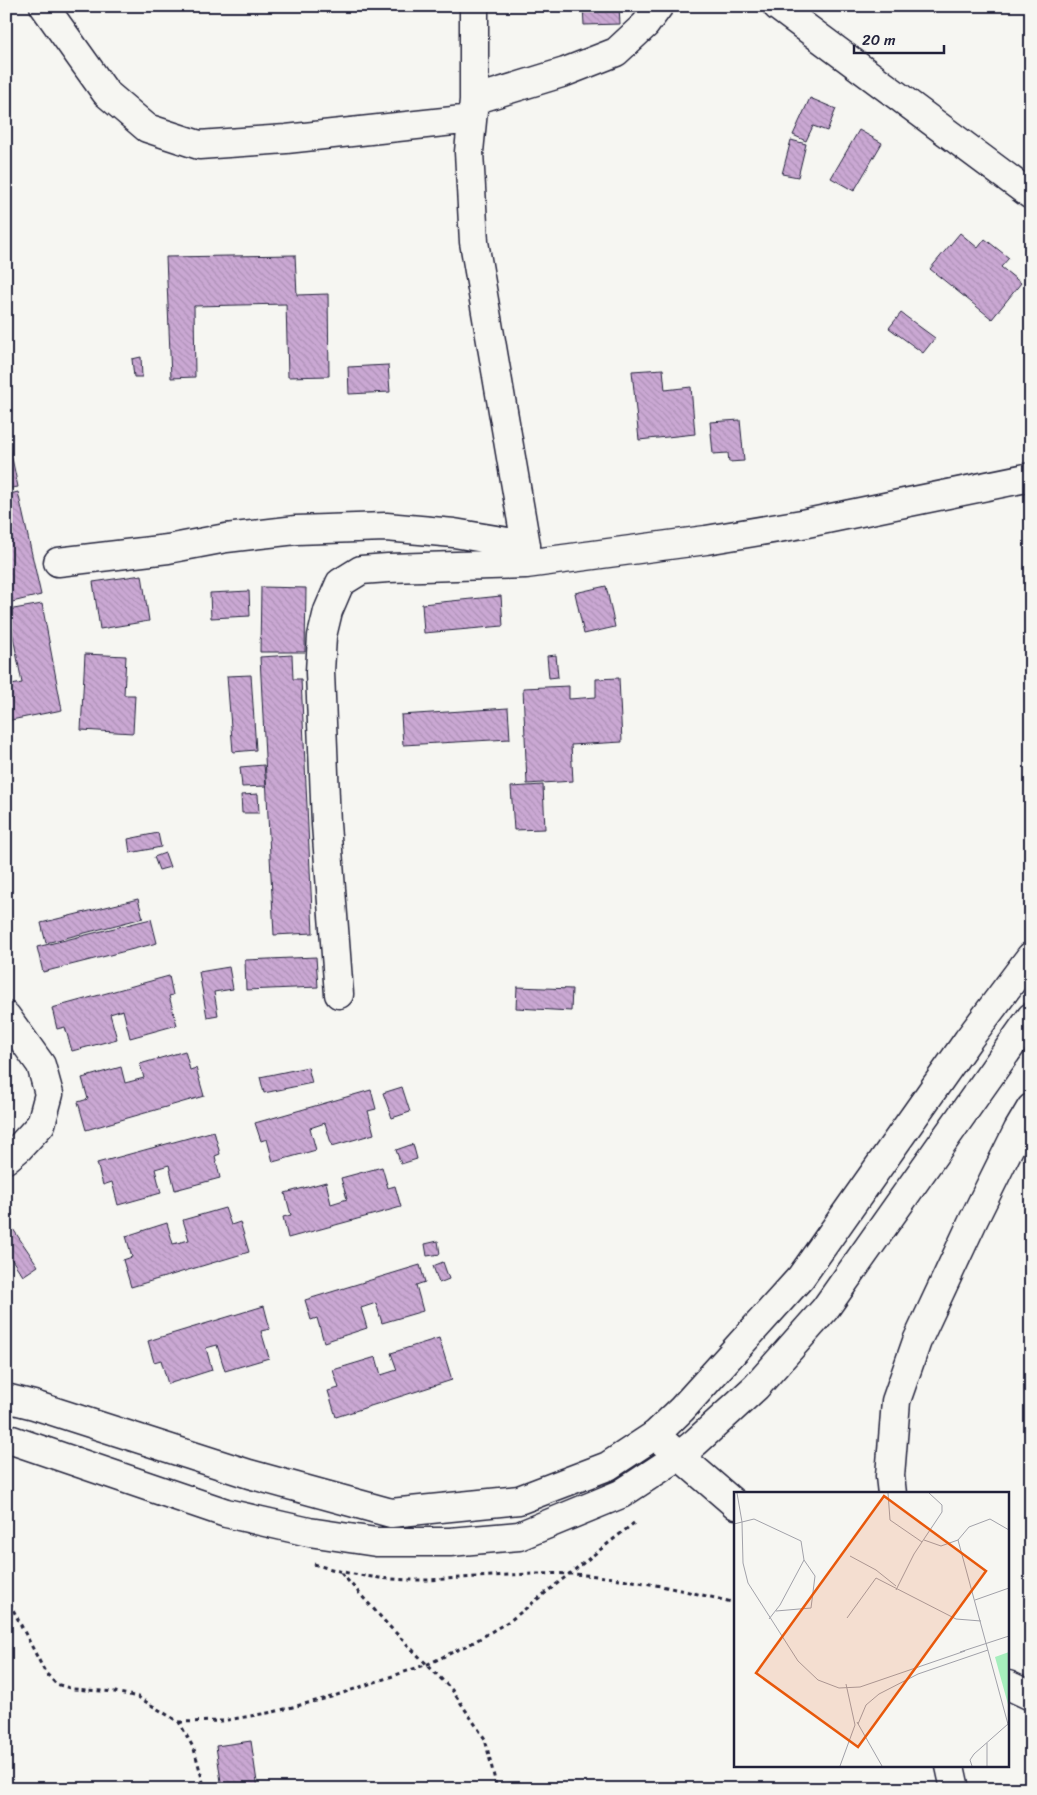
<svg xmlns="http://www.w3.org/2000/svg" width="1037" height="1795" viewBox="0 0 1037 1795" font-family="Sriracha,sans-serif">
<defs>
<pattern id="building-back-hatch" width="6" height="6" patternUnits="userSpaceOnUse" patternTransform="scale(1.25)"><rect width="6" height="6" fill="#caa8d3"/><path d="M-1 5l2 2M0 0l6 6M5-1l2 2" fill="none" stroke="#ad90b6"/></pattern>
</defs>
<rect width="100%" height="100%" fill="#f6f6f2"/>
<filter id="ink" filterUnits="userSpaceOnUse"><feTurbulence type="fractalNoise" baseFrequency=".02" numOctaves="2"/><feDisplacementMap in="SourceGraphic" scale="10" xChannelSelector="R" yChannelSelector="G"/><feConvolveMatrix kernelMatrix="1 2 1 2 8 2 1 2 1" color-interpolation-filters="sRGB"/></filter>
<g filter="url(#ink)">
<!-- building -->
<path fill="url(#building-back-hatch)" stroke="#22223b" d="M583,6H619L620,24L584,25Z
M810,98L836,109L827,131L813,126L806,141L793,135Z
M859,130L882,143L854,191L831,178Z
M791,140L806,144L798,177L782,174Z
M960,233L978,248L985,239L1009,258L1001,267L1021,283L992,319L930,269Z
M295,255L297,295L328,294L329,376L288,377L286,304L194,306L195,377L171,378L166,257Z
M901,313L935,338L923,353L889,328Z
M141,357L142,377H134L132,359Z
M388,365L390,392L349,394L348,367Z
M663,369L665,390L691,387L695,434L639,440L632,371Z
M740,420L744,461L729,462L728,453L713,454L710,422Z
M6,429L18,487L6,489Z
M18,492L41,595L8,603L6,594V495Z
M142,575L149,621L100,629L93,582Z
M606,586L615,627L584,634L575,593Z
M261,587L306,588L305,652H260Z
M249,591L250,616L211,618L210,593Z
M501,596L503,626L424,633L422,604Z
M42,604L62,710L6,721V686L22,683L8,610Z
M85,654L126,656L124,695H135L133,733L81,730Z
M292,655L293,679H301L313,933L274,935L260,657Z
M556,655L558,677L549,678L547,656Z
M251,675L256,750L233,752L227,676Z
M619,678L622,742L571,745L573,781L527,784L523,688L569,686V699L596,697V679Z
M508,708L510,739L403,745L401,715Z
M264,765L266,786L242,787L240,767Z
M543,785L545,829L514,830L511,787Z
M258,794L259,813H242L241,795Z
M158,833L161,847L130,853L128,839Z
M165,853L170,867L159,870L154,857Z
M138,899L143,918L46,943L41,923Z
M151,919L157,943L43,972L37,947Z
M316,957L318,987L246,990L245,960Z
M229,967L233,989L214,992L218,1015L207,1017L199,972Z
M169,976L173,995L169,996L177,1025L130,1038L123,1010L110,1014L117,1039L72,1051L65,1027L57,1029L52,1008Z
M517,987L572,989L571,1011L516,1008Z
M185,1051L190,1070L196,1068L204,1096L86,1130L78,1102L88,1099L82,1078L121,1067L125,1083L144,1078L140,1064Z
M308,1067L312,1083L264,1093L260,1077Z
M402,1087L410,1112L392,1118L383,1093Z
M371,1090L376,1109L368,1111L374,1134L332,1146L325,1123L310,1128L316,1150L273,1162L267,1139L261,1141L255,1123Z
M214,1131L220,1154L215,1156L220,1178L175,1190L169,1165L155,1169L161,1193L118,1205L112,1182L103,1185L97,1163Z
M413,1144L417,1159L401,1164L396,1150Z
M382,1167L388,1188L395,1186L401,1207L288,1238L283,1217L291,1215L285,1193L326,1182L331,1204L347,1199L341,1178Z
M225,1208L231,1225L240,1222L249,1252L131,1287L123,1260L132,1257L126,1236L167,1223L173,1244L189,1240L183,1220Z
M13,1229L38,1266L23,1276L6,1251V1234Z
M438,1241L440,1254L427,1256L425,1244Z
M443,1262L449,1279L439,1283L433,1266Z
M420,1265L425,1282L416,1285L423,1311L382,1323L376,1303L361,1308L367,1328L324,1342L317,1318L311,1320L305,1300Z
M264,1306L270,1329L261,1331L269,1358L225,1371L217,1345L206,1348L212,1370L168,1384L161,1360L154,1362L148,1341Z
M439,1338L452,1380L336,1417L328,1391L339,1388L333,1370L376,1357L381,1375L397,1370L391,1353Z
M251,1741L258,1789H222L216,1746Z"/>
<g fill="none" stroke-linecap="round" stroke-linejoin="round">
<!-- minor casing -->
<g stroke="#22223b" stroke-width="31">
<path id="minor" d="M44,6L106,93L147,128L199,145L286,139L472,119
M474,6V100L469,152L474,242L526,545V564
M777,6L1031,195
M474,100L565,72L616,52L645,25L659,6
M58,562L168,549L226,538L296,530L386,527L454,533L526,545
M339,994L326,824L320,672L322,636L328,611L340,583L361,570L388,568L526,564L706,540L802,524L1031,477
M6,1016L41,1065L49,1094L41,1124L19,1148L6,1159
M892,1494L890,1476L896,1401L917,1341L974,1219L1018,1130L1031,1108
M1008,1685L1031,1696"/>
</g>
<!-- major casing -->
<g stroke="#22223b" stroke-width="31">
<path id="major" d="M655,1435L736,1505
M950,1766L955,1789"/>
</g>
<!-- highway casing -->
<g stroke="#22223b" stroke-width="31">
<path id="highway" d="M6,1398L34,1405L249,1474L391,1513L519,1500L608,1466L655,1435L682,1409L801,1277L968,1040L1031,956
M6,1438L226,1513L309,1532L376,1542H450L519,1536L621,1494L679,1456L696,1442L756,1387L825,1309L1031,1017"/>
</g>
<!-- path -->
<path stroke="#22223b" stroke-width="3" stroke-dasharray="4 4" stroke-linecap="butt" d="M314,1564C351,1576 391,1581 430,1580C465,1578 499,1575 533,1574C545,1574 558,1573 571,1574C627,1577 682,1590 736,1603
M341,1573L389,1626L452,1690L485,1739L497,1789
M6,1596L45,1672L56,1684L73,1689L115,1692L138,1697L179,1722L194,1749L205,1789
M179,1722L222,1721L273,1712L331,1697L428,1664L474,1642L511,1620L634,1523"/>
<!-- minor -->
<use href="#minor" stroke="#f6f6f2" stroke-width="28"/>
<!-- major -->
<use href="#major" stroke="#f6f6f2" stroke-width="28"/>
<!-- highway -->
<use href="#highway" stroke="#f6f6f2" stroke-width="28"/>
</g>
</g>
<!-- overview -->
<g transform="translate(734 1492)">
<rect width="275" height="275" fill="#f6f6f2"/>
<path d="M275,160V216L261,165Z" fill="#a6eebd"/>
<path fill="none" stroke="#a1a1a9" stroke-width="1" d="M3,1L8,30L9,71L14,91L64,169L84,188L105,196L126,195L231,159M154,1L156,28L188,50M0,32L20,27L67,49L70,68L81,84L77,116L42,119M275,38L256,27L235,35L224,48L275,236M190,48L207,54L224,48M116,64L142,78L162,94M162,98L180,62L208,20V13L195,1M241,108L275,96M113,126L142,86L222,127L247,129M35,127L46,113L70,68M226,160L275,144M123,230L148,274M124,232L132,213L145,202L184,182L254,158M106,274L121,233L112,192M238,274L236,268L240,262L274,232M253,274V251"/>
<path fill="#e8590c" fill-opacity="0.15" stroke="#e8590c" stroke-width="2.5" d="M150,4L252,79L124,255L22,181Z"/>
<rect width="275" height="275" fill="none" stroke="#22223b" stroke-width="2.5"/>
</g>
<!-- margin -->
<rect width="1037" height="1795" fill="none" stroke="#f6f6f2" stroke-width="25"/>
<rect x="12" y="12" width="1012" height="1770" fill="none" stroke="#22223b" stroke-width="2" filter="url(#ink)"/>
<!-- scale -->
<path d="M854 45v8h90v-8" fill="none" stroke="#22223b" stroke-width="2.5"/>
<text x="862" y="45" font-size="15" fill="#22223b" stroke="#f6f6f2" stroke-width="4" paint-order="stroke">20 m</text>
</svg>
